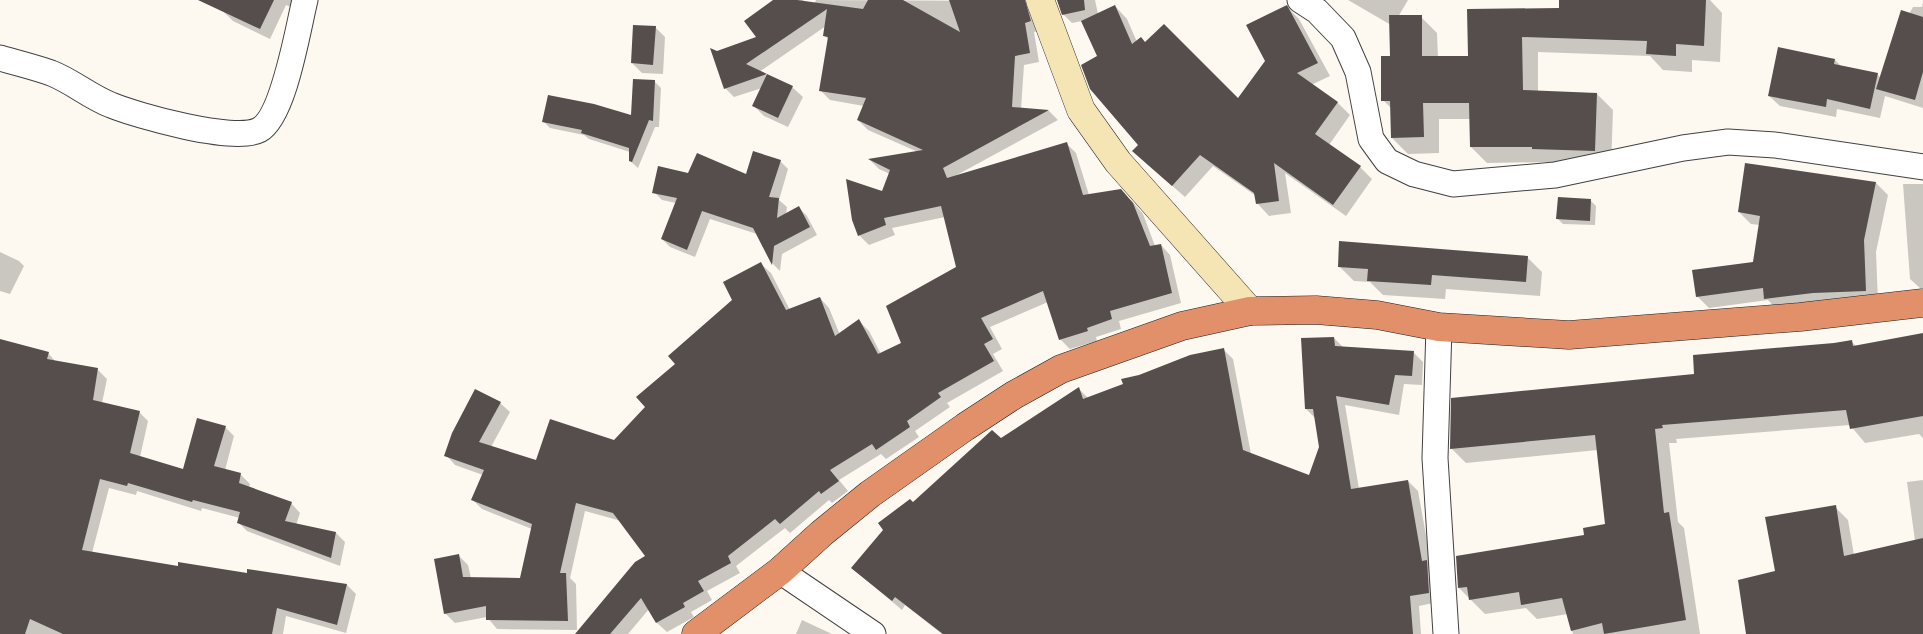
<svg xmlns="http://www.w3.org/2000/svg" width="1923" height="634" viewBox="0 0 1923 634" font-family="'PT Serif',serif">
<rect width="100%" height="100%" fill="#fdf9f1"/>
<!-- shadow -->
<path fill="#0003" d="M219,0H305L300,11L286,5L270,39L233,21L223,11Z
M777,0H803L811,13L816,0L1024,1L1034,11L1040,31L1034,32L1039,62L1024,65L1021,109L1049,111L1058,120L955,176L1067,144L1076,153L1089,195L1131,200L1143,214L1155,246L1161,245L1170,255L1181,303L1119,321L1121,329L1096,337L1097,341L1070,349L1060,339L1048,302L990,327L1002,349L993,354L1003,371L947,403L950,407L915,431L919,437L886,459L881,454L839,480L848,491L832,503L829,500L790,533L785,528L736,566L740,573L707,591L712,600L691,612L694,617L667,632L657,623L649,609L628,634H576L647,557L621,521L585,511L570,578L576,584L577,630L497,629L487,617L455,623L445,613L459,556L468,565L471,578L520,579L532,529L482,509L472,499L483,475L455,465L446,455L500,403L510,412L491,447L537,461L614,442L646,407L677,364L734,300L761,264L771,273L790,310L820,298L829,308L840,335L859,321L869,331L881,354L903,344L957,268L945,217L892,228L895,235L869,245L860,236L853,219L883,192L890,174L879,169L870,160L918,152L868,130L858,120L864,106L830,100L820,90L829,40L825,36L826,26L759,72L792,87L803,97L788,127L764,116L754,106L762,88L734,97L725,88L717,52L758,38Z
M1057,0H1095L1098,14L1115,6L1127,19L1137,42L1145,43L1238,99L1266,61L1287,7L1299,19L1330,76L1311,85L1338,103L1350,115L1329,145L1360,167L1372,179L1346,216L1285,173L1291,213L1269,216L1257,203L1256,196L1213,166L1185,197L1146,163L1082,21L1072,23L1063,14Z
M1348,0H1408L1398,17H1421L1437,33L1438,58L1469,57L1561,9V0H1710L1722,13L1720,62L1692,60V72L1663,70L1650,56L1538,52V92L1597,94L1613,110L1611,167L1549,165L1547,162L1487,163L1471,147L1470,119H1439V153L1408,154L1392,138V109L1383,100L1391,57V25Z
M1923,2V108L1885,96L1880,118L1837,109L1836,117L1780,106L1769,96L1835,60L1841,66L1877,74L1881,78L1909,14L1913,7H1922Z
M655,27L665,37L663,74L642,73L632,63Z
M654,81L661,88L659,127H655L638,168L630,161V152L589,139L584,135L550,128L544,122L632,117Z
M780,161L788,169L779,200L787,207L786,214L799,208L807,216L817,235L782,254L780,271L773,264L757,234L710,219L695,257L670,247L662,239L676,203L662,200L654,192L688,175L747,176Z
M1876,183L1888,195L1876,252L1878,303L1777,310L1768,300L1709,308L1697,296L1754,264L1760,225L1751,224L1739,212Z
M1903,184H1923V288H1920L1910,279Z
M1591,201L1596,206L1595,225L1563,224L1558,219Z
M0,252L19,261L24,266L10,294L0,291Z
M1527,257L1542,272L1540,296L1446,289L1445,299L1383,295L1370,282L1354,281L1339,266Z
M1923,334V438L1919,434L1865,443L1850,425L1676,439L1677,443H1669L1678,522L1684,528L1700,634H1573L1568,614L1537,619L1526,608L1485,614L1459,588L1585,536L1606,525L1598,450L1466,463L1451,448L1696,375L1851,341L1856,346Z
M1334,338L1343,347L1413,352L1423,362L1422,385L1404,384L1399,415L1345,405L1359,489L1408,481L1418,491L1438,602L1419,606L1421,634H942L905,605L902,610L852,568L913,504L1001,440L1079,389L1089,399L1124,385L1139,377L1223,349L1233,359L1251,454L1309,476L1320,447L1316,419L1306,409Z
M0,341L48,353L56,362L98,370L107,379L102,403L139,412L148,421L140,457L184,471L225,427L234,436L225,470L241,475L250,484L249,488L291,503L300,513L296,525L336,533L345,542L340,566L247,531L238,522L240,518L202,508L201,511L137,491L136,495L109,488L92,553L179,568L347,585L356,594L346,633L286,616L283,634H0Z
M1923,480V634H1748L1776,572L1835,507L1848,520L1854,555L1915,541L1907,482Z
M802,620L832,634H796Z"/>
<!-- building -->
<path fill="#554e4c" d="M198,0H274L260,29Z
M773,0H797L863,9L868,0H903L960,32L949,0H1025L1031,21L1025,23L1030,53L1015,56L1012,107L1049,110L943,168L947,178L1067,142L1083,195L1121,189L1133,203L1150,246L1161,244L1172,293L1110,311L1112,319L1087,328L1088,331L1059,340L1043,291L981,318L993,339L984,344L994,361L938,393L941,397L907,421L910,427L876,450L872,444L830,470L839,481L821,494L819,491L780,524L775,519L728,556L731,563L698,581L704,591L683,603L685,607L656,623L641,598L610,634H575L635,562L645,556L613,513L576,503L560,573H566L568,621L486,620V606L444,614L434,559L459,554L463,577L520,578L532,524L471,500L484,470L444,456L452,433L475,389L501,402L479,442L536,460L550,419L614,440L645,407L636,397L675,364L668,356L732,300L723,282L761,262L786,310L820,297L835,336L859,319L878,354L901,343L886,306L956,267L941,206L884,218L886,225L858,236L852,220L846,179L882,191L890,170L868,159L923,150L857,120L866,98L819,91L828,37L823,36L827,9L746,64L767,74L724,89L710,48L717,51L756,37L744,21Z
M1057,0H1084L1085,10L1062,15Z
M1559,0H1706L1704,46L1676,44V56L1646,54L1647,41L1522,37L1523,90L1597,93L1595,151L1532,149V147H1470L1469,103H1423L1424,137L1391,138L1390,101H1381V56H1390L1389,15H1422V56H1468L1467,9L1559,8Z
M1115,5L1132,44L1141,37L1145,42L1164,24L1238,98L1265,61L1246,25L1287,5L1318,63L1297,73L1338,102L1315,134L1361,166L1333,205L1274,163L1279,201L1256,204L1254,193L1200,155L1172,186L1132,151L1138,145L1090,89L1081,65L1097,56L1081,21Z
M1901,10L1923,17V72L1915,100L1876,89Z
M633,25L656,26L653,65L631,63Z
M1778,47L1835,59L1834,64L1878,73L1870,109L1827,99L1826,107L1768,96Z
M767,74L793,86L778,118L752,106Z
M633,79L655,80L653,121L649,120L632,162L629,161V148L581,133L582,130L542,122L548,95L594,104L631,115Z
M753,151L781,160L769,197L779,198L777,218L799,206L810,227L774,246L772,265L753,228L702,211L687,250L661,239L677,198L652,193L658,166L688,173L697,153L746,174Z
M1745,163L1876,182L1864,240L1866,291L1813,293L1764,299L1763,288L1696,297L1692,270L1753,262L1760,216L1738,212Z
M1558,197L1591,199L1590,221L1556,219Z
M1339,241L1528,256L1526,282L1432,275L1431,285L1367,281L1368,269L1338,267Z
M1923,333V416L1850,429L1846,410L1662,425L1663,428L1655,429L1664,513L1669,512L1686,620L1604,634L1602,623L1571,631L1562,598L1521,605L1519,592L1469,600L1467,587L1458,588L1456,556L1584,535L1583,528L1605,524L1595,435L1450,449L1451,398L1694,374L1693,355L1834,343L1852,340L1853,346Z
M1334,337L1335,346L1414,351L1412,376L1395,375L1389,405L1336,396L1351,489L1408,480L1422,561L1427,560L1429,593L1410,596L1413,634H943L895,597L892,601L851,568L883,530L878,523L910,499L913,502L992,430L1001,438L1079,387L1083,399L1123,384L1121,379L1139,375L1190,355L1224,348L1243,450L1309,475L1319,447L1313,409H1305L1301,338Z
M0,339L49,352L47,359L98,368L93,400L140,411L130,453L183,469L197,418L226,426L214,466L241,473L239,483L292,502L285,521L336,532L331,558L237,523L240,512L193,500L192,502L128,483L127,486L100,479L82,550L178,566V562L247,573V569L347,584L337,625L277,608L272,634H63L30,619L25,634H0Z
M1836,505L1844,556L1923,538V634H1746L1738,580L1775,571L1765,517Z"/>
<g fill="none" stroke-linecap="round" stroke-linejoin="round">
<!-- street casing -->
<g stroke="#414141" stroke-width="27">
<path id="street" d="M1300,0L1317,11L1343,38L1358,72L1371,139L1387,161L1414,174L1453,184L1555,175L1683,148L1728,142L1775,145L1923,167
M0,58C17,63 34,67 51,73C72,81 90,97 111,105C138,116 234,143 259,130C284,117 298,28 305,0
M1439,327L1435,458L1446,634
M780,571L873,634"/>
</g>
<!-- secondary casing -->
<g stroke="#303030" stroke-width="29">
<path id="secondary" d="M1040,0L1081,110L1118,162L1250,311"/>
</g>
<!-- highway casing -->
<g stroke="#1f1f1f" stroke-width="29">
<path id="highway" d="M696,634L780,571L822,533L870,494L965,427L1014,395L1061,369L1182,326L1250,311L1316,310L1377,315L1439,327L1569,335L1800,317L1923,303"/>
</g>
<!-- street -->
<use href="#street" stroke="#fff" stroke-width="25"/>
<!-- secondary -->
<use href="#secondary" stroke="#f5e4b4" stroke-width="28"/>
<!-- highway -->
<use href="#highway" stroke="#e2906a" stroke-width="28"/>
</g>
</svg>
